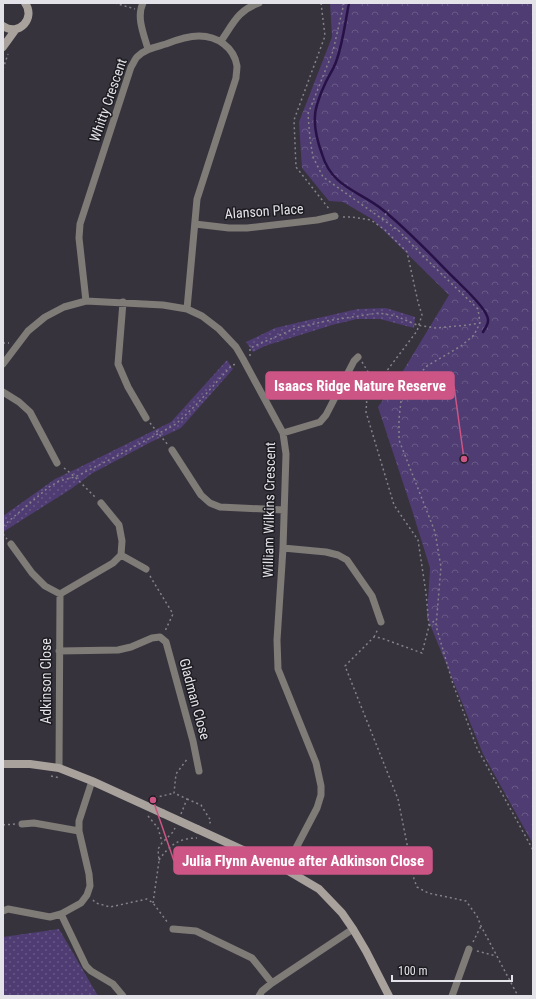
<svg xmlns="http://www.w3.org/2000/svg" width="536" height="999" viewBox="0 0 536 999" font-family="'Roboto Condensed',sans-serif">
<defs>
<pattern id="forest-crowns" width="20" height="18" patternUnits="userSpaceOnUse"><rect width="20" height="18" fill="#4f3c72"/><path d="M2 6a3 3 0 1 1 6 0M12 15a3 3 0 1 1 6 0" fill="none" stroke="#685886"/></pattern>
<pattern id="park-dots" width="8" height="8" patternUnits="userSpaceOnUse"><rect width="8" height="8" fill="#4f3c72"/><path d="M2 2h.1M6 6h.1" fill="none" stroke="#685886" stroke-width="1.8" stroke-linecap="round"/></pattern>
</defs>
<rect width="100%" height="100%" fill="#36333d"/>
<!-- forest -->
<path fill="url(#forest-crowns)" d="M330,3H533V844L483,754L427,617L430,568L412,510L378,407L403,371L449,295L372,219L343,202L329,201L302,168L299,122L332,37Z"/>
<!-- park -->
<path fill="url(#park-dots)" d="M386,308L415,317L414,328L380,319H357L332,325L265,346L253,352L246,342L275,328L309,320L358,309Z
M227,360L233,369L181,428L151,442L91,474L71,489L3,532V516L55,479L76,469L171,422Z
M59,929L98,996H3V937Z"/>
<g fill="none" stroke-linecap="round" stroke-linejoin="round">
<!-- stream -->
<path stroke="#281147" stroke-width="2.5" d="M349,3C345,23 343,43 336,62C333,70 328,77 325,84C321,92 315,108 315,116C314,128 318,143 322,154C332,188 360,191 383,210C409,231 432,256 455,279C463,287 484,306 487,316C490,322 486,327 483,332"/>
<!-- path -->
<path stroke="#85828b" stroke-width="1.5" stroke-dasharray="2 3" stroke-linecap="butt" d="M115,3L135,9
M321,3L325,36L294,120L296,167L330,210
M344,3L333,51L308,114L310,139L313,157L323,177L399,231L425,258L478,309L480,323L474,335L461,346L427,366L410,384L401,401L399,419V440L435,532L441,567L436,626L453,684L477,748L533,850
M3,69L8,54
M343,217H352L371,220L385,230L407,252L418,302L422,315L417,331L367,397L366,412L394,505L418,540L426,593L429,626L422,653L381,638L374,637L345,666L398,799L414,879L417,887L428,893L466,901L477,916L481,926L518,996
M382,219L389,210
M3,343H9
M250,356V348L296,328L326,321L379,313L396,316L417,325L436,328L468,325L480,323
M362,362L376,385L402,398
M150,423L168,445
M64,468L75,477L96,498
M3,526L49,487L59,481L75,477L117,456L176,424L196,405L232,365L238,364
M3,534L7,539
M150,576L173,614L165,631
M429,626L436,619
M374,637L378,629
M51,776L60,778
M150,799L174,793
M187,799L201,805L211,821L208,826
M181,814L187,799L174,793L176,774L188,758
M148,816L158,828L162,842
M3,825L15,824
M159,860C169,846 178,838 197,838
M298,861L299,865L303,869
M93,900L96,903L110,907L147,899L153,903L168,923
M153,903L159,861L158,849L162,843L173,832L175,828
M473,942L481,926
M477,951L496,956"/>
<!-- street -->
<path stroke="#7f7b77" stroke-width="7" d="M143,3C136,17 144,35 148,49
M221,41C233,24 238,10 259,3
M195,224L229,228H247L317,220L335,216
M86,301L79,238L80,224L131,67C133,64 135,59 137,57C145,49 156,47 166,44C176,40 188,36 199,36C217,36 234,47 237,66C237,70 236,75 236,78L197,199L187,309
M123,302L118,364L128,387L146,418
M3,364L28,331L45,317L64,307L86,301L163,305L187,309L202,316L219,329L236,347L243,359L283,433L286,454L283,548L277,640L278,669L316,763L321,786V795L317,808L285,869
M3,392L19,402L30,412L57,463
M283,433L320,422L326,415L354,361L358,357
M172,450L201,495L210,503L220,507L284,510
M11,544L32,573L45,586L60,594L113,563L121,555L122,541L119,525L101,503
M283,548L326,552L338,555L347,560L372,596L381,622
M121,555L146,569
M59,651L118,650L131,647L152,638L160,637L166,642L193,741L199,771
M59,768L60,594
M22,824L34,823L79,831
M3,911L8,909L50,917L61,914L81,903L87,895L90,886L89,874L79,831V821L92,781
M61,914L86,966L91,971L113,984L123,996
M173,929L196,931L252,958L272,983
M259,996L262,991L272,983L353,929
M452,996L469,949"/>
<!-- secondary -->
<path stroke="#a9a29c" stroke-width="8" d="M3,26C19,37 36,18 25,3
M3,47L16,29
M3,764H30L59,768L92,781L162,813
M197,829L285,869L319,889L342,913L353,929L366,951L389,996"/>
<!-- secondary-bridge -->
<path stroke="#a9a29c" stroke-width="8" d="M162,813L197,829"/>
</g>
<g text-anchor="middle" dominant-baseline="central" stroke-width="3" stroke-linejoin="round" paint-order="stroke">
<!-- street labels -->
<g font-size="14" fill="#e4e2e9" stroke="#1d1c20">
<text transform="translate(108 100) rotate(-71)">Whitty Crescent</text>
<text transform="translate(264 211) rotate(-4)">Alanson Place</text>
<text transform="translate(269 510) rotate(-89)">William Wilkins Crescent</text>
<text transform="translate(46 681) rotate(-90)">Adkinson Close</text>
<text transform="translate(195 699) rotate(75)">Gladman Close</text>
</g>
</g>
<!-- callouts -->
<path fill="none" stroke="#cc5586" stroke-width="1.5" d="M464 459L454 386M153 800L174 861"/>
<g fill="#cc5586" stroke="#1d1c20" stroke-width="1.5">
<circle cx="464" cy="459" r="4"/>
<circle cx="153" cy="800" r="4"/>
</g>
<g fill="#cc5586" stroke="#cc5586" stroke-width="1.5">
<rect x="266" y="372" width="188" height="27" rx="4"/>
<rect x="174" y="847" width="258" height="27" rx="4"/>
</g>
<g font-size="15" text-anchor="middle" font-weight="bold" fill="#fff">
<text x="360" y="391">Isaacs Ridge Nature Reserve</text>
<text x="303" y="866">Julia Flynn Avenue after Adkinson Close</text>
</g>
<!-- border -->
<rect width="536" height="999" fill="none" stroke="#e4e2e9" stroke-width="8"/>
<!-- scale -->
<path d="M392 975v6h120v-6" fill="none" stroke="#e4e2e9" stroke-width="2"/>
<text x="398" y="975" font-size="12" fill="#e4e2e9" stroke="#1d1c20" stroke-width="3" paint-order="stroke">100 m</text>
</svg>
